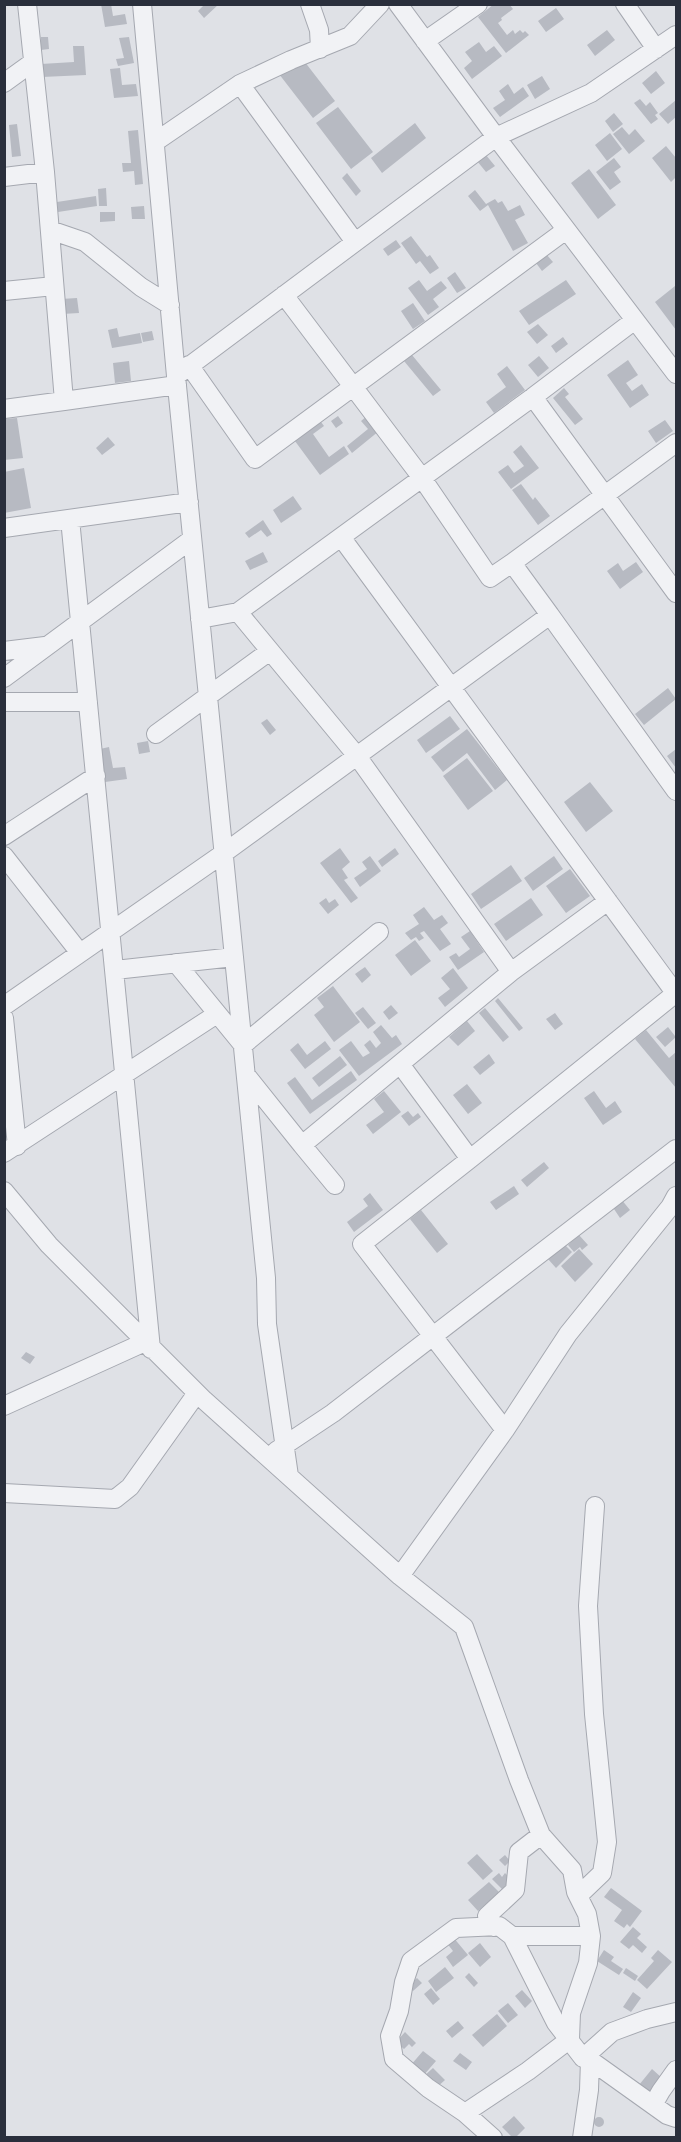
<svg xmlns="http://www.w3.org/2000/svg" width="681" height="2142" viewBox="0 0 681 2142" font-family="Overpass,sans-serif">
<rect width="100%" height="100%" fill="#dfe1e6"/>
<!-- building -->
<path fill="#b7bac2" d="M101,4H111L113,16L125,14L127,24L105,27Z
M205,4H219L204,18L198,11Z
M494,4H509L513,9L501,18L502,20L498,23L507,35L513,30L515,34L520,30L523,33L525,31L529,35L506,53L478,17Z
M556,8L564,19L546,32L538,21Z
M607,30L615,40L595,56L587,45Z
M41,37H48L49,49L41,50Z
M129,37L134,63L118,66L116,59L124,58L119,38Z
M479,42L486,52L494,46L502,56L472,79L464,68L472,61L465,52Z
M73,46H84L86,75L42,77L41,64L74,62Z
M301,57L335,101L313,118L279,74Z
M120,68L122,85L136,84L138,96L114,98L110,69Z
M656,71L665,83L651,94L642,83Z
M542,76L550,89L535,99L527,85Z
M508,84L514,94L523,87L529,96L500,117L493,108L505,100L499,91Z
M640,99L646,106L650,102L658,113L655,115L658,119L651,124L634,103Z
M676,100V117L668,124L659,114Z
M338,107L373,152L351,169L316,123Z
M614,113L623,124L613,132L605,121Z
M415,123L426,138L382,173L371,158Z
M17,124L21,156L12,157L9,125Z
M622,127L629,135L635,129L645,141L629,154L613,134Z
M138,130L143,184L135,185L134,171L123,172L122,163H131L128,131Z
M610,133L622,149L607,161L595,145Z
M666,146L676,158V177L671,182L652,158Z
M481,149L495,166L486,172L473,156Z
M614,158L621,167L614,172L621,182L610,190L596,172Z
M589,169L616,205L598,219L571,183Z
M347,173L361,191L356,196L342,178Z
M106,188L107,206H99L98,189Z
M475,190L486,204L495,199L498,203L502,201L508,211L520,205L525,215L515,220L528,243L513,251L488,205L480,211L468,196Z
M96,196L97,206L58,212L57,202Z
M144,206L145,219H132L131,207Z
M100,212H115V221L100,222Z
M411,236L427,257L430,255L439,268L430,274L420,261L416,264L401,243Z
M396,240L401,247L388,256L383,249Z
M546,254L553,262L542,271L536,263Z
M455,272L466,288L457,293L447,278Z
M419,280L427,291L441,281L447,288L433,299L439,307L428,315L408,288Z
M566,280L576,294L529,325L519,311Z
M675,286L676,288V330L655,302Z
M77,298L79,313L62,314L61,299Z
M413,303L425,321L413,329L401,311Z
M538,324L548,335L537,344L527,332Z
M117,328L119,337L140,333L142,343L112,348L108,330Z
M152,331L154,340L143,342L141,333Z
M563,337L568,344L556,353L551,346Z
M412,355L441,390L433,396L404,361Z
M539,356L549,368L538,377L528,365Z
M628,360L638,375L626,383L632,391L642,384L649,395L630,408L607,375Z
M129,361L131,381L115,383L113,363Z
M507,366L525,390L494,413L486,402L506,387L497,374Z
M564,388L569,394L565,397L583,419L575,425L553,398Z
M338,416L343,423L336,428L331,421Z
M367,416L379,431L352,453L347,446L368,429L361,421Z
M17,418L23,458L4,460V419Z
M318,418L324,426L313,434L329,457L344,446L349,454L320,475L292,437Z
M665,420L673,431L656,443L648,431Z
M108,437L115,445L102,455L96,448Z
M521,445L539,468L511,489L498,472L508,465L514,473L524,466L513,452Z
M24,468L31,508L4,513V472Z
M521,484L533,500L535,497L550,516L538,525L512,490Z
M293,496L302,509L281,523L273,510Z
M263,520L272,534L267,537L261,530L249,538L245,533Z
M263,552L268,562L250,570L245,561Z
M636,562L643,572L620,589L607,571L618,563L623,571Z
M668,688L676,699L644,725L635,714Z
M450,716L460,729L426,753L417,740Z
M267,719L276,730L270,735L261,723Z
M467,729L507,780L495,790L467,753L443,772L431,757Z
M148,741L150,752L139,754L137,743Z
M109,747L113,768L125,767L127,779L105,782L100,749Z
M676,749V768L667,756Z
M467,758L493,791L468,810L443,776Z
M590,782L613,811L586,832L564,802Z
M340,848L350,862L342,869L348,878L344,880L358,898L351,903L320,863Z
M395,848L399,854L382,867L378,861Z
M370,856L381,871L360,887L354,878L367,869L362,862Z
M554,856L563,869L533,891L524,878Z
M511,865L522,881L481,909L471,894Z
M570,869L590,896L566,913L546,886Z
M326,898L329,903L335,899L339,905L328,914L319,903Z
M531,898L543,915L506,941L494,924Z
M424,907L434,920L442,915L448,923L440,929L451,944L440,951L424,931L420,933L424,938L419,941L416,937L411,940L405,933L419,924L413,915Z
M470,931L484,952L458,970L449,957L456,953L459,957L470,949L461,937Z
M415,940L431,961L411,976L395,955Z
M365,967L371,975L362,983L355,974Z
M453,968L468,988L445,1007L438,998L450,989L441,978Z
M333,986L360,1022L334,1042L314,1015L324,1007L317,998Z
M498,998L523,1028L519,1031L495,1001Z
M391,1005L398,1013L389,1020L383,1012Z
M363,1007L376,1023L368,1029L355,1013Z
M485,1008L509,1037L503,1042L479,1013Z
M555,1013L563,1024L555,1030L546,1019Z
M467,1021L475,1031L458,1046L449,1037Z
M381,1025L392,1038L396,1035L402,1044L359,1076L339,1050L351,1041L363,1057L370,1053L364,1045L370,1040L376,1048L381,1043L373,1032Z
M668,1027L675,1036L676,1034V1037L665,1047L656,1037Z
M646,1030L669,1058L676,1052V1088L635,1039Z
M325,1041L331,1049L305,1069L290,1050L298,1043L307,1055Z
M489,1054L495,1063L480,1075L473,1067Z
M340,1056L347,1065L319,1087L312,1078Z
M351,1071L357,1080L310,1114L287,1083L295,1077L312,1100Z
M467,1084L482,1103L468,1114L453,1095Z
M384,1091L401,1112L373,1134L366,1125L384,1112L374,1099Z
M594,1091L606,1108L615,1101L622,1112L603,1125L584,1098Z
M408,1111L413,1117L418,1113L421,1117L409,1126L401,1116Z
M544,1162L549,1168L527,1187L521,1180Z
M514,1186L519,1194L496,1210L490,1202Z
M370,1193L383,1210L354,1232L347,1222L368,1206L363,1199Z
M621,1199L630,1210L620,1218L612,1206Z
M421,1210L448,1244L437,1253L410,1219Z
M579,1235L588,1245L582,1250L580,1247L574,1252L568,1245Z
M564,1244L572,1252L556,1268L548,1259Z
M579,1249L593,1264L575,1282L561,1266Z
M26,1352L35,1357L30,1364L21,1358Z
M477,1854L493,1871L483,1880L467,1863Z
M505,1855L510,1861L505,1866L499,1860Z
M499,1873L502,1877L505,1873L512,1880L502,1889L492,1879Z
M489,1882L499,1892L478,1911L468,1900Z
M611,1888L642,1911L630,1927L627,1924L624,1928L614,1921L622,1910L604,1897Z
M633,1927L641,1934L637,1938L647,1947L642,1953L633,1945L629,1949L620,1942Z
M453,1937L468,1955L453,1967L446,1957L453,1951L446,1942Z
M480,1943L491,1957L480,1967L468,1953Z
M604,1950L614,1957L611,1961L623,1969L619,1975L597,1961Z
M658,1950L672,1962L647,1989L637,1980L654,1961L651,1958Z
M445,1967L454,1978L436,1992L428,1981Z
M626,1968L638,1976L635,1981L623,1973Z
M469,1973L478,1983L474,1987L465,1977Z
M417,1978L422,1983L413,1991L408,1986Z
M431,1988L440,1999L433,2005L424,1994Z
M522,1990L532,2001L525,2008L515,1996Z
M633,1992L641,1998L631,2012L623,2007Z
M508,2003L518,2015L508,2023L498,2011Z
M497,2014L507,2026L483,2047L472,2035Z
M458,2021L464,2028L452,2038L446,2031Z
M405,2032L416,2043L412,2047L409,2044L404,2049L396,2042Z
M423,2051L436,2061L423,2076L410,2066Z
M460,2053L472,2062L466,2070L453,2061Z
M433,2068L445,2080L436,2088L424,2076Z
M652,2069L662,2078L649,2093L639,2085Z
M514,2116L525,2128L515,2138H513L502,2127Z
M594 2122a5 5 0 1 1 10 0a5 5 0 1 1-10 0Z"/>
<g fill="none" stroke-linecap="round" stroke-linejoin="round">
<!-- street casing -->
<g stroke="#a5a8b0" stroke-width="20">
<path id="street" d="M27,4L45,172
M142,4L176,376L266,1278L267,1324L289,1476
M310,4L319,30L320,49
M398,4L496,137L676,374
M625,4L656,49
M425,41L478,4
M4,83L33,62
M240,84L355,242
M155,142L240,84L291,60L350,36L380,4
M4,177L45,172L64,401L177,385
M50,230L85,242L141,287L170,305
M4,291L54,286
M284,295L422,478L490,578L512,563
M635,320L533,397L676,593
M189,365L255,459L566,230
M176,376L496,137L591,93L676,35
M4,409L64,401
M70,519L151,1349
M4,528L189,502
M341,537L676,994
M238,612L357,756L511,972L608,901
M550,615L512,563L676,443
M200,619L238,612L533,397
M4,651L45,646
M4,678L192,539
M4,702H88
M156,734L270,651
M4,836L96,776
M4,856L80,953
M176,963L243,1045L379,932
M115,970L234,957
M4,1006L224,853L550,615L676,791
M4,1018L17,1146
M400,1064L470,1159
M246,1075L302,1145L511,972
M302,1145L335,1185
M4,1153L217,1014
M4,1191L49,1245L204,1400L400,1576L464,1627L519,1780L541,1835L572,1870L576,1892L587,1914L591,1936L588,1963L571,2013L570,2039L528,2071L465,2113
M4,1406L145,1342
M505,1430L362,1244L470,1159L676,993
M276,1451L333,1413L676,1149
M4,1493L115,1499L130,1487L197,1393
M400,1576L505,1430L568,1334L670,1207L676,1196
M578,1896L602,1873L607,1842L594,1714L588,1606L595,1506
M494,1927L487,1916L515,1890L519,1852L541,1835
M512,1936H591
M583,2058L612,2032L647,2019L676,2012
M590,2060L667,2115L676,2118
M653,2105L661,2091L676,2070
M493,2138L465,2113L428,2088L394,2059L390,2036L399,2011L404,1982L411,1961L456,1928L499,1926L512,1936L556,2023L583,2058L590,2060L589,2090L582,2138"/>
</g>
<!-- street -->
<use href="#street" stroke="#f1f2f5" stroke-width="18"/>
</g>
<!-- border -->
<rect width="681" height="2142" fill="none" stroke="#2a2f3c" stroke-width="12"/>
</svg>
